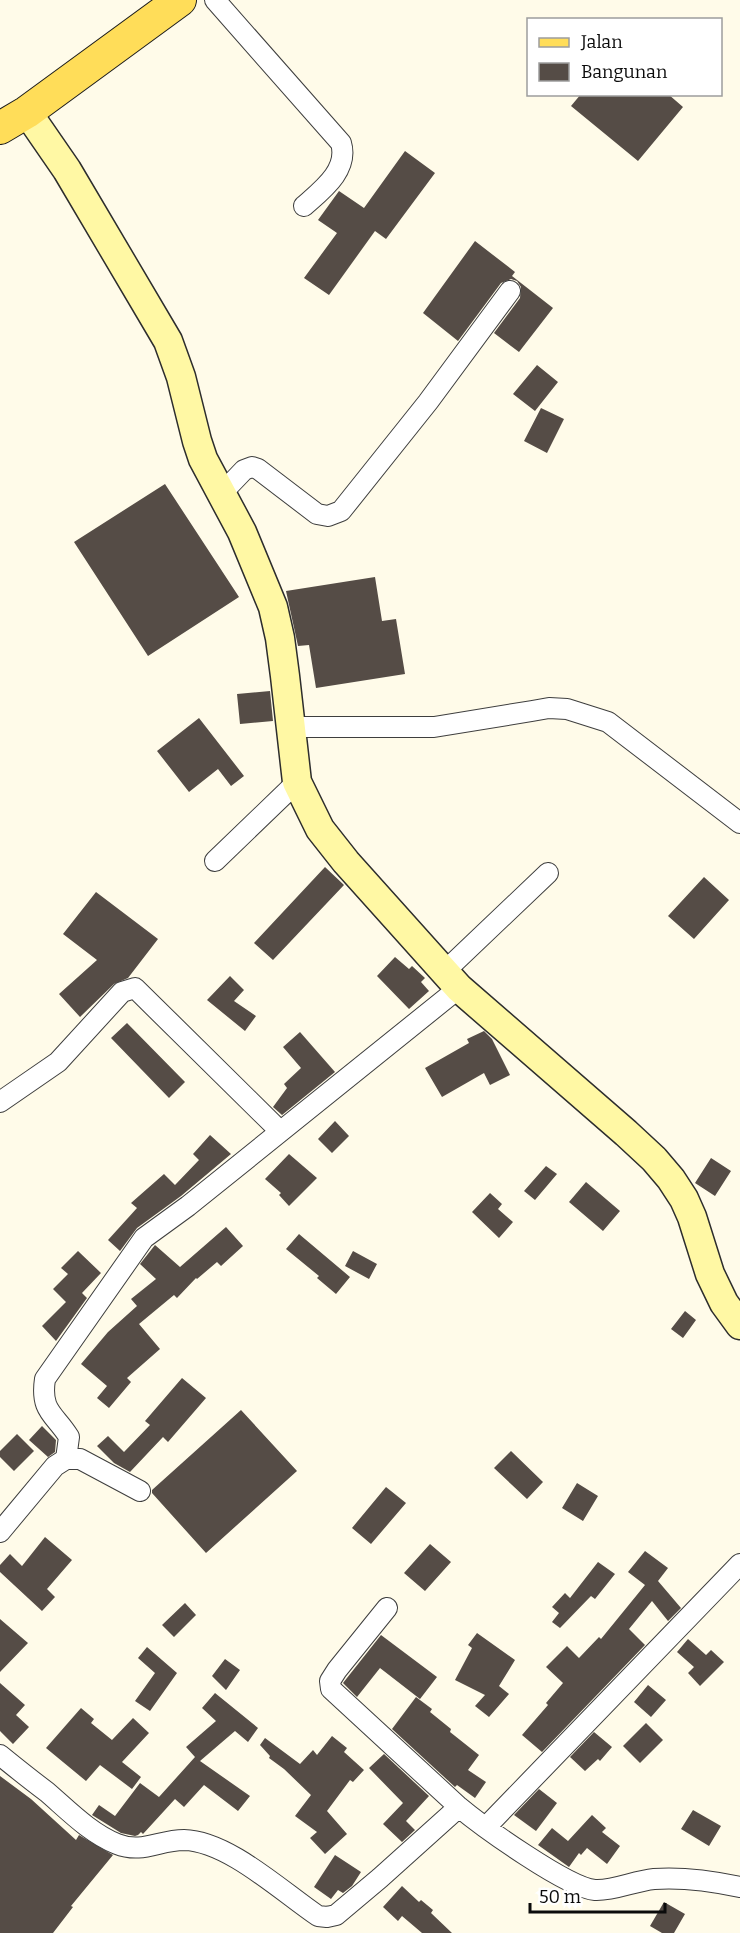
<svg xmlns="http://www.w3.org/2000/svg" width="740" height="1933" viewBox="0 0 740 1933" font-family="Bitter,serif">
<rect width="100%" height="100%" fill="#fffbe9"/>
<!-- building -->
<path fill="#554c46" d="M581,94H668L683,107L638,161L571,106Z
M405,151L435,173L386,239L375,231L329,295L304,278L337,233L318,220L339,191L364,208Z
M475,241L515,272L512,276L553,308L519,352L494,333L520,298L521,287L517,281L511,279L501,283L458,341L423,313Z
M537,365L558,382L535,411L513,394Z
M541,408L564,419L547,453L524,441Z
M165,484L239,597L148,656L74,542Z
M375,577L382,621L396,619L405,674L316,688L309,645L298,646L286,591Z
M270,691L273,721L240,724L237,694Z
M199,718L244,776L231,786L218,769L189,792L157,751Z
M325,867L344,885L273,960L254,943Z
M704,877L729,900L694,939L668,916Z
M96,892L158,939L128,978L114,984L80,1017L59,994L97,960L63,934Z
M395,957L409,969L412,966L425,978L421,982L429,991L409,1009L377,976Z
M230,976L244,990L234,1001L256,1016L245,1031L207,1000Z
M127,1023L185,1082L169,1098L111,1038Z
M484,1031L492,1039L510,1075L490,1085L484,1073L442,1097L425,1068L469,1043L467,1039Z
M300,1032L335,1072L282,1115L273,1107L287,1088L284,1084L301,1068L283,1047Z
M335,1121L349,1136L332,1153L318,1139Z
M210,1135L231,1154L181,1196L137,1228L120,1251L108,1240L137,1208L131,1203L164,1174L175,1185L199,1160L193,1154Z
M289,1154L317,1178L289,1206L279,1195L281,1193L265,1179Z
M711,1158L731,1171L715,1196L695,1183Z
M546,1166L557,1174L535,1200L524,1191Z
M586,1182L620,1211L603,1231L569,1202Z
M490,1193L502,1204L498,1209L513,1222L499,1238L472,1212Z
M226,1227L243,1246L221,1266L217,1262L197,1279L196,1278L177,1298L174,1295L139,1324L160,1349L127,1378L131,1382L109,1408L97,1398L107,1386L81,1364L108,1332L137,1306L131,1299L156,1279L140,1264L155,1245L180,1267Z
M299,1234L350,1277L336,1294L317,1278L319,1276L286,1249Z
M78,1251L101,1273L82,1293L87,1298L56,1341L42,1326L66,1302L53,1289L68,1274L61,1268Z
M353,1251L377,1264L369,1279L345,1266Z
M685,1311L696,1320L683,1338L671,1329Z
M182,1378L206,1398L168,1442L163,1437L130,1472L114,1463L97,1446L108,1436L124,1452L150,1425L145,1421Z
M241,1410L297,1471L206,1553L152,1493V1490Z
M42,1426L56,1440L55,1452L48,1457L29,1440Z
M17,1434L34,1451L14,1471L0,1457V1451Z
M511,1451L543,1482L527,1499L494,1468Z
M577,1483L598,1496L583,1521L562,1508Z
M386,1487L406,1503L371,1544L352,1528Z
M45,1537L72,1560L47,1589L55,1597L42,1611L0,1572V1565L10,1554L22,1566Z
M430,1544L451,1562L425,1591L404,1573Z
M645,1551L668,1568L658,1581L681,1608L668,1621L652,1601L629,1629L645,1645L542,1752L522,1735L548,1705L546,1703L563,1683L546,1667L567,1646L579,1658L599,1637L601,1639L645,1585L628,1572Z
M598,1562L615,1574L595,1599L591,1596L560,1628L552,1622L559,1613L552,1607L565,1593L570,1598Z
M185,1603L196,1615L174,1637L162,1625Z
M0,1619L28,1643L0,1672Z
M477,1633L515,1660L499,1686L509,1694L489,1717L475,1706L485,1695L455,1680L472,1648L468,1645Z
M381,1635L437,1677L420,1699L380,1668L357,1697L343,1683Z
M688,1639L706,1655L711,1650L724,1662L700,1686L688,1673L694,1667L677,1652Z
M147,1647L177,1673L150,1711L135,1701L155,1673L138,1658Z
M225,1659L240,1670L226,1690L212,1676Z
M0,1683L25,1705L16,1715L29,1727L13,1744L0,1731Z
M648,1685L666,1700L651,1717L634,1702Z
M215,1693L258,1728L248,1742L235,1731L200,1761L250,1796L238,1811L204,1785L184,1807L175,1799L143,1834L141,1832L138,1835L135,1836L121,1833L92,1815L99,1805L115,1816L140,1783L159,1797L195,1757L186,1747L216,1721L202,1708Z
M416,1697L432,1709L430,1712L451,1729L450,1732L479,1755L468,1770L486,1782L475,1798L457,1785L455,1787L392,1729Z
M81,1708L94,1719L91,1723L112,1740L133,1718L149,1733L122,1762L141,1777L132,1789L100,1765L86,1781L46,1748Z
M646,1723L663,1740L640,1763L623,1746Z
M594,1732L612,1747L600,1761L598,1759L585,1771L570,1757Z
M332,1736L347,1748L344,1752L364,1770L353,1782L350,1780L327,1811L347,1834L325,1854L310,1838L317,1832L295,1816L311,1795L284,1769L269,1758L270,1756L260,1745L265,1738L300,1764L313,1750L317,1755Z
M384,1754L429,1796L406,1821L415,1830L402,1842L383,1824L403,1803L369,1768Z
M0,1776L31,1799L76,1840L79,1835L113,1855L71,1906L73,1907L53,1933H0Z
M539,1789L557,1803L536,1831L514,1815Z
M693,1810L721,1826L709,1846L681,1829Z
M592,1815L606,1828L602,1832L620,1846L607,1864L587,1848L581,1855L579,1853L569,1867L538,1845L552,1828L568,1841Z
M335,1855L361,1872L352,1886L343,1893L338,1890L331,1899L314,1887Z
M402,1886L419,1902L421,1900L433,1910L431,1913L452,1933H422L402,1916L398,1921L383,1907Z
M664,1902L685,1914L674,1933H662L650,1926Z"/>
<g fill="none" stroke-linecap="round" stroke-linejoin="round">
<!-- street casing -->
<g stroke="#3e3e3e" stroke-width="22">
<path id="street" d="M215,0L341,143C349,170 322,190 304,206
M222,493L244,470L252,467L258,469L317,514L328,516L341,511L428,402L510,291
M291,727H434L532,711L549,708L567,709L608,722L740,823
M215,861L297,782
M444,972L548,873
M0,1102L58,1062L122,992L135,988L280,1131
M66,1459L69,1437C55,1414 40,1412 45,1379L144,1238L188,1206L459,988
M0,1532L55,1466L66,1459H80L140,1491
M387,1608L337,1670L330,1681L331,1689L459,1807
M0,1755C16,1768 31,1780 47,1792C69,1811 90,1833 117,1844C142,1854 159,1840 184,1840C228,1841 281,1891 318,1916L327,1917L336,1915L380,1878L459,1807C483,1827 568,1888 595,1890C614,1891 634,1881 654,1879C682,1877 712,1881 740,1887
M486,1827L740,1564"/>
</g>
<!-- secondary casing -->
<g stroke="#2d2d2d" stroke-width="31">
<path id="secondary" d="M27,112L67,170L168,341L181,377L197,441L203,459L242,532L273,607L280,638L285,676L297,782L320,829L346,862L459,988L626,1133L654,1159L671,1179L684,1199L692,1217L710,1274L724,1303L740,1325"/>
</g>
<!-- primary casing -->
<g stroke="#1c1c1c" stroke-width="34">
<path id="primary" d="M0,128L27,112L180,0"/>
</g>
<!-- street -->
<use href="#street" stroke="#fff" stroke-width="20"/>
<!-- secondary -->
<use href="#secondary" stroke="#fff8a4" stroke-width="28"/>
<!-- primary -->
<use href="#primary" stroke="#ffdd59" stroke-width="32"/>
</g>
<!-- legend -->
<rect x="527" y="18" width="195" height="78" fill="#ffffff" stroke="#9d9d9d" stroke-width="1.5"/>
<rect x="539" y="38" width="30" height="9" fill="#ffdd59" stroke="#9d9d9d" stroke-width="1.5"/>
<text x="581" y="48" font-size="18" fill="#0b0b0b">Jalan</text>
<rect x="539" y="63" width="30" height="18" fill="#554c46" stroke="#9d9d9d" stroke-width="1.5"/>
<text x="581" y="78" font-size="18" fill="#0b0b0b">Bangunan</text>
<!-- scale -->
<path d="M530 1903v9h135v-9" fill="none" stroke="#0b0b0b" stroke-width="3"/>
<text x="539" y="1903" font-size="18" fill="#0b0b0b" stroke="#ffffff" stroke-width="4.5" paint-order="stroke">50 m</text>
</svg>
